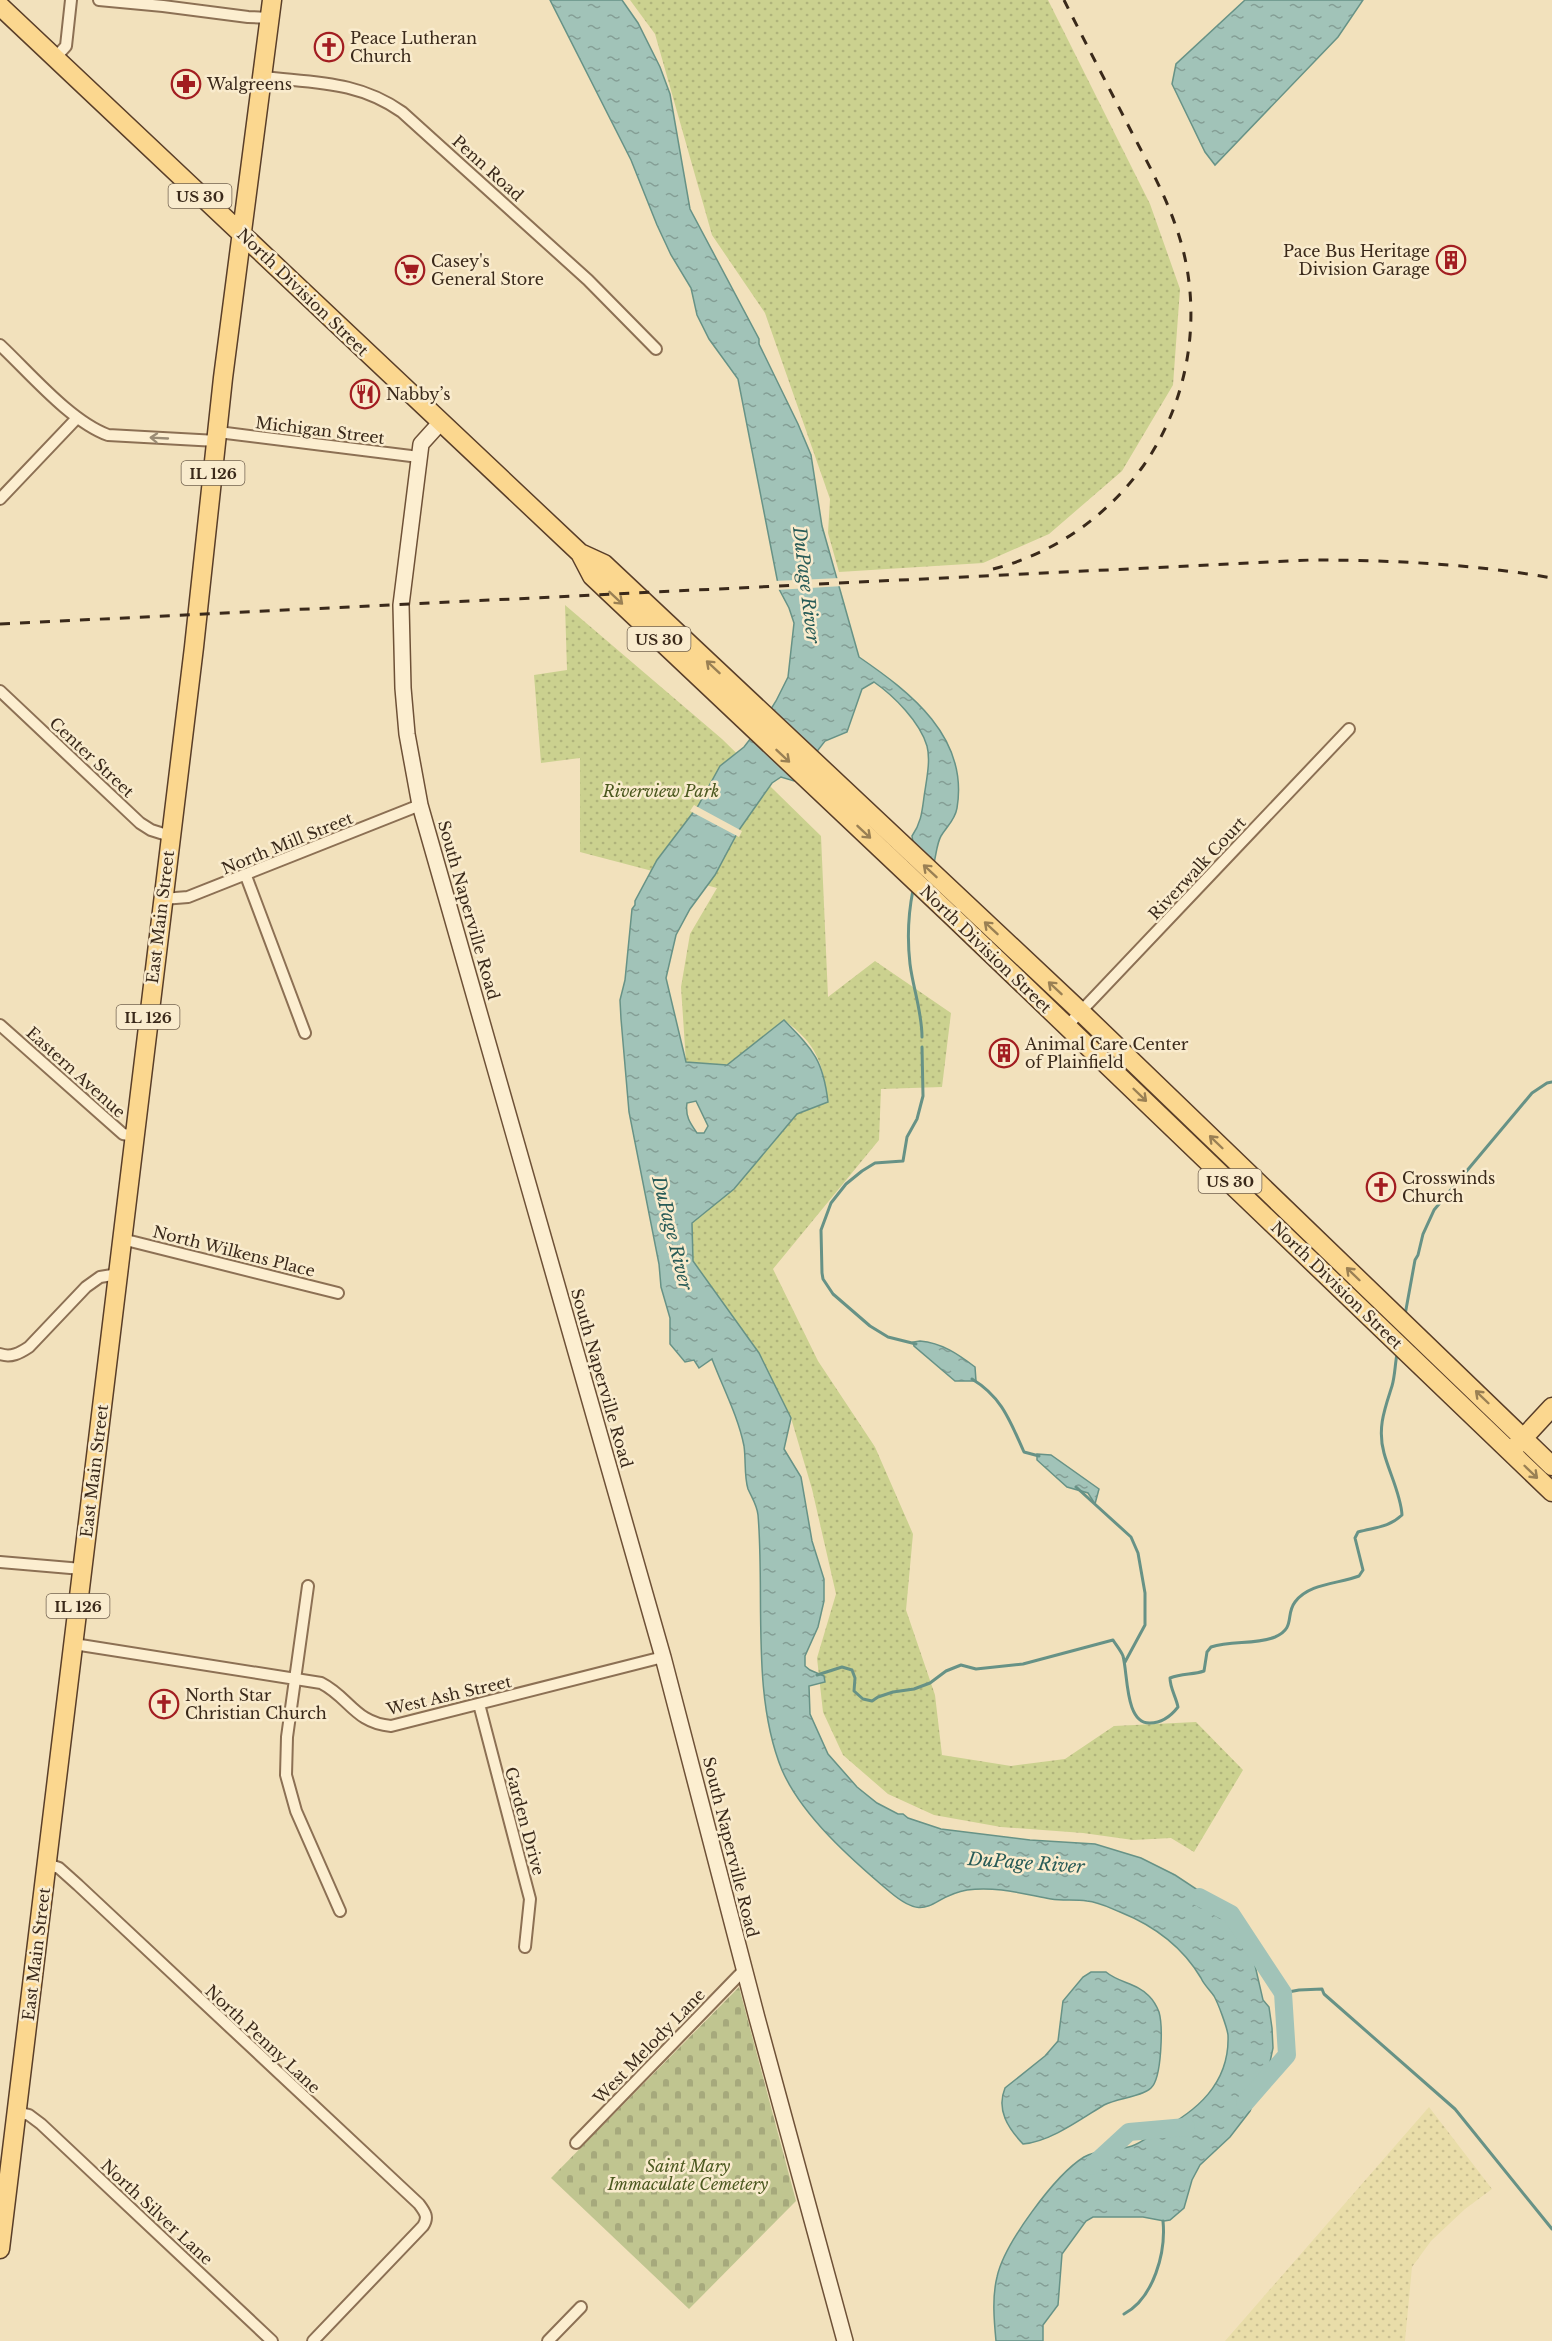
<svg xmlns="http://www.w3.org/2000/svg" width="1552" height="2341" viewBox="0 0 1552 2341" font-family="'Libre Baskerville',serif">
<defs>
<pattern id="farmland-dots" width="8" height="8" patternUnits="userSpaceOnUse" patternTransform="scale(1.5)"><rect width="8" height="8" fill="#e9dda9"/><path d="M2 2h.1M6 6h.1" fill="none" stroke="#c9be91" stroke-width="1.8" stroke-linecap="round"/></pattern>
<pattern id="grass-dots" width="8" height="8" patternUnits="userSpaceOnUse" patternTransform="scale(1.5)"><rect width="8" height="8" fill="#cbd18f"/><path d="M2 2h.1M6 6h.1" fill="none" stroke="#afb37b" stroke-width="1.8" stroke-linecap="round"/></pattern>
<pattern id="cemetery-stones" width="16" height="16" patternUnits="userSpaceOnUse" patternTransform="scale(1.5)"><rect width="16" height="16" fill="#c0c590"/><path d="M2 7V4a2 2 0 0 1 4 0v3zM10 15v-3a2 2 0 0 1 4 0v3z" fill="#a6a97c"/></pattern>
<pattern id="water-ripples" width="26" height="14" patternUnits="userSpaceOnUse" patternTransform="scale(1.5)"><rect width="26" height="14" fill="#a1c3b8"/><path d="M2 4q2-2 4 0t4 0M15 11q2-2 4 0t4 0" fill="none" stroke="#849e95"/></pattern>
</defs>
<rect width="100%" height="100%" fill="#f2e1bc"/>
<!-- farmland -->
<path fill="url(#farmland-dots)" d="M1429,2107L1492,2189L1465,2209L1431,2241L1412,2267L1405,2341H1225Z"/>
<!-- grass -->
<path fill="url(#grass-dots)" d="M630,0H1048L1150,204L1180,289L1173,385L1122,471L1049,534L983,563L839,572L828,533L830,499L765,313L712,235L655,34Z
M565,605L722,739L821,836L828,997L875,961L951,1013L942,1087L881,1089L879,1140L773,1269L818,1361L875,1447L913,1534L906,1610L935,1695L942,1755L1011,1766L1065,1759L1114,1726L1196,1722L1243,1770L1194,1852L1171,1838L1133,1840L1083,1833L1001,1827L934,1815L888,1794L843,1755L823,1712L817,1658L836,1594L812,1489L791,1418L746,1337L693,1261L692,1222L759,1156L797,1114L828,1102C823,1063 817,1044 784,1020C765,1032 750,1056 728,1064C717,1068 698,1063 686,1062L681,987L690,934L717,888L580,852V758L541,763L534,675L567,670Z"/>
<!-- cemetery -->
<path fill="url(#cemetery-stones)" d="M739,1987L796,2201L689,2309L551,2178Z"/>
<!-- water -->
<path fill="url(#water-ripples)" stroke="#679286" stroke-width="1.5" fill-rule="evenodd" d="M550,0H622L638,23L660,67L670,94L690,209L759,339V344L798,424L811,455L822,526L859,657C910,692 969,737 957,808C955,820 947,826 941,836C937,843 936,855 934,863L913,842L912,836C921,823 922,812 924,797C926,782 931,761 927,746C920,722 894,696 874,682L862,689L847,732L825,741L794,781L781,777L772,783L739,830L715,875L690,909L676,935L666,978L686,1062L727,1065L784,1020C813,1050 823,1059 828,1102L797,1114L734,1189L692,1223L693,1261L759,1353L791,1418L784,1449L801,1477L812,1541L824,1579V1601L818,1627L805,1656V1666L810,1670L824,1676L825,1682L809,1686L810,1714L828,1754L857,1787L877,1803L898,1814H903L908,1818L941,1829L1030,1840L1095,1844L1141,1858L1175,1875L1213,1900L1239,1932L1254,1961L1263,2000L1269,2007L1272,2028L1273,2048L1270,2062L1250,2111L1230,2137L1200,2165L1192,2180L1184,2208L1170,2220L1164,2221L1143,2217H1093L1086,2221L1062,2254L1058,2305L1043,2325V2341H996C994,2320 992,2297 997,2277C1004,2244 1055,2175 1084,2157C1098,2149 1117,2151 1132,2146C1141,2143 1149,2136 1157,2132C1196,2112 1230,2084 1228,2035C1227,2027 1218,2003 1214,1996C1210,1990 1204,1985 1201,1978C1182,1946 1155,1926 1120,1912C1110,1908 1099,1902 1087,1901C1075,1899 1063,1901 1051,1899C1024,1894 996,1886 967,1890C930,1896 929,1925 890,1892C852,1860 802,1816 782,1770C751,1695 765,1596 758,1515C757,1505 752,1498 748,1489C744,1476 746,1460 744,1446C738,1416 723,1388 712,1359L699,1368L694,1360L685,1362L670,1344V1318L661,1287L659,1264L629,1112L621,1019L620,1000L625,980L632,909L635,905V901L657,860L698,806L720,766L744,747L761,725L776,701L788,677L794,623L789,608L779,589L738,379L709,339L697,315L691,288L671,255L657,225L631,160ZM696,1101L708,1126L704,1133H697C690,1123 685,1116 687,1103Z
M1245,0H1363L1338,37L1215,165L1205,152L1172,84L1176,64Z
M920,1341C942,1343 958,1354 975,1367L976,1381H955L914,1346L913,1342Z
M1037,1454L1051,1455L1099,1489L1095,1504L1088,1493L1067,1487L1037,1460Z
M1091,1972H1106C1119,1983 1137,1983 1149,1996C1153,2000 1157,2007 1159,2012C1163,2026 1162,2078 1151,2088C1142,2097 1117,2098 1104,2105C1081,2119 1050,2142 1023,2144C1008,2128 996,2110 1005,2088L1045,2056L1058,2041L1063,2001L1083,1977Z"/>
<!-- pier -->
<path fill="#f2e1bc" d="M841,578L843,586L776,590L774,581Z
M694,805L742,831L739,837L690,811Z"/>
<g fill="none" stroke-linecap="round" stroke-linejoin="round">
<!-- stream -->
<path stroke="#679286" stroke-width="3" d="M913,890C908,915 907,938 910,964C913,988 922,1012 922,1037
M1405,1315L1415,1260L1418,1255L1423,1234L1434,1210L1532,1093L1547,1083L1552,1082
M916,1344L888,1337L870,1326L833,1294L823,1279L822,1273L821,1230L831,1203L846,1184L862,1171L875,1163L903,1161L907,1137L917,1119L923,1096L922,1047
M972,1379C1002,1397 1010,1421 1024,1452L1039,1456
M1076,1487L1131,1537L1138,1553L1145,1593V1625L1125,1662
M817,1675L842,1667L852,1670L855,1678L854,1691L863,1699L872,1701L878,1697L893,1692L914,1689L930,1683L946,1671L961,1665L976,1669L1023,1664L1113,1640C1116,1645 1121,1651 1123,1656C1128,1674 1125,1724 1150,1723C1162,1723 1171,1716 1178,1707C1176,1697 1170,1688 1170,1678C1182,1673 1193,1675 1204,1671L1207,1652L1211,1647C1231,1640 1255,1645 1275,1637C1296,1628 1285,1615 1295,1602C1309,1583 1339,1584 1359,1576L1363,1570L1355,1538L1358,1532C1376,1527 1388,1528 1402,1515C1401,1495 1389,1472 1384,1453C1377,1428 1385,1408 1392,1386C1395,1376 1395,1364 1397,1354
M1283,1993L1299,1990L1322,1989L1324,1994L1455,2109L1552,2229
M1124,2314C1154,2298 1166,2252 1163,2221"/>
<!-- river -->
<path stroke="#a1c3b8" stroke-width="18" d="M1199,1897L1231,1914L1283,1993L1287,2055L1245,2103
M1092,2166L1129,2132L1186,2127"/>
<!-- minor casing -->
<g stroke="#8c7054" stroke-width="14">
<path id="minor" d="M99,0L163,6L248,17L270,18
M55,58L66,46L71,0
M264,77C315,83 358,81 402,112L588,280L656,349
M0,345C30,373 70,421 108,435L217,441
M218,432L419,457
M0,499L77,418
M0,691L140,823L151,830L170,836
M246,876L305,1033
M163,899L188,897L420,805
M0,1025L123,1134L134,1136
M1067,1026L1349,729
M122,1239L338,1293
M0,1354C11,1358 20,1353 29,1347L86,1287L100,1277L118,1274
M0,1562L82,1569
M308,1586L287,1737L286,1775L296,1811L340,1911
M74,1644L321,1683C349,1697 355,1723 391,1726L663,1657
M479,1704L530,1899L525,1947
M47,1864L59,1868L78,1885L419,2204C425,2212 429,2217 423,2226L313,2341
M17,2112L29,2115L41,2124L272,2341
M576,2143L744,1970
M548,2341L581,2307"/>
</g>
<!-- secondary casing -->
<g stroke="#6e5137" stroke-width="18">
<path id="secondary" d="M440,423L421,444L401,605L403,688L407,734L420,805L663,1657L757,2018L845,2341"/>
</g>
<!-- primary casing -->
<g stroke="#593e29" stroke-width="21">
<path id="primary" d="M0,6L580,553L604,564L1081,1012L1552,1466
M580,553L592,576L953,917L1552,1492
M1516,1446L1552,1407
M0,2249L194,647L223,378L272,0"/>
</g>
<!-- minor -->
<use href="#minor" stroke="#fceed0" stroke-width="10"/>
<!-- secondary -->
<use href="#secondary" stroke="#fceed0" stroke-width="15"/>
<!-- primary -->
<use href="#primary" stroke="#fbd78f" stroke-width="18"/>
<!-- rail -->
<path stroke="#3a291a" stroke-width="3" stroke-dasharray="10 10" stroke-linecap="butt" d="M993,569C1052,554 1104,519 1141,469C1192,399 1205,305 1175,224C1163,190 1145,158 1128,125C1107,84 1085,42 1064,0
M0,624L1311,560C1392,560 1473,564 1552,578"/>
</g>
<!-- one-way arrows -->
<defs><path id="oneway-shaft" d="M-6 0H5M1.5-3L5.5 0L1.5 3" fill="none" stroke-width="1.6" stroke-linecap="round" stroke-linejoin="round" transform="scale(1.5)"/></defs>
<use stroke="#9b8c75" href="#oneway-shaft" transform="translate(159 438) rotate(-177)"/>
<g stroke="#9a8054">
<use href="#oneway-shaft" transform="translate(616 598) rotate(43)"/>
<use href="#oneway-shaft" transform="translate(713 667) rotate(-137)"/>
<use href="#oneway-shaft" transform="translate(783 756) rotate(43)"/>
<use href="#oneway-shaft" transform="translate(864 832) rotate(43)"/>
<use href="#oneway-shaft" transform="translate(930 871) rotate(-137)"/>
<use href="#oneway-shaft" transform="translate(991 928) rotate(-137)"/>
<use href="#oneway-shaft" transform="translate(1055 988) rotate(-137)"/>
<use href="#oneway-shaft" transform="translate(1140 1095) rotate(44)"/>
<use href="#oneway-shaft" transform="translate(1216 1142) rotate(-136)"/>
<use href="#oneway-shaft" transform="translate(1353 1274) rotate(-136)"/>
<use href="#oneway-shaft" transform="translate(1482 1397) rotate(-136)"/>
<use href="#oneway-shaft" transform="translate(1531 1472) rotate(44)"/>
</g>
<!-- icons -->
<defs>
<g id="church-ring" transform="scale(1.5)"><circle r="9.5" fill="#f9ebcd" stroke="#a21d21" stroke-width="1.5"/><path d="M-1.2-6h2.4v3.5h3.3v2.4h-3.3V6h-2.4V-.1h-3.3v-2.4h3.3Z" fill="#a21d21"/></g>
<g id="pharmacy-ring" transform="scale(1.5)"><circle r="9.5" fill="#f9ebcd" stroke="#a21d21" stroke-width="1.5"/><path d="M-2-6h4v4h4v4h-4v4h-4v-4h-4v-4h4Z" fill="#a21d21"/></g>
<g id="building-ring" transform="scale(1.5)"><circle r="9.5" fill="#f9ebcd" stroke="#a21d21" stroke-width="1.5"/><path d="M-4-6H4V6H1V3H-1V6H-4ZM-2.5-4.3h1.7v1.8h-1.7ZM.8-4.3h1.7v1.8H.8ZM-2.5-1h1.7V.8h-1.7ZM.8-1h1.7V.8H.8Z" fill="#a21d21"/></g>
<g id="supermarket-ring" transform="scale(1.5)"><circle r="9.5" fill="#f9ebcd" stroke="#a21d21" stroke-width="1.5"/><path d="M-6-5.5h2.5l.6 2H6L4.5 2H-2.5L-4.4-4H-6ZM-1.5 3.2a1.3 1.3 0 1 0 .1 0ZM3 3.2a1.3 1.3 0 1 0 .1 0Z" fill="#a21d21"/></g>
<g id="restaurant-ring" transform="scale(1.5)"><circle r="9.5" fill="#f9ebcd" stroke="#a21d21" stroke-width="1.5"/><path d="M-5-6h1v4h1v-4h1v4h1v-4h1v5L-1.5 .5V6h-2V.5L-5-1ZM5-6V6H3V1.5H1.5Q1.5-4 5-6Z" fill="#a21d21"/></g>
</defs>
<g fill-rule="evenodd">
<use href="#church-ring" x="329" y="47"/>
<use href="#pharmacy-ring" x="186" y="84"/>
<use href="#building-ring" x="1451" y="260"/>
<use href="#supermarket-ring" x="410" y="270"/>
<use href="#restaurant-ring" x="365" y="394"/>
<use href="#building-ring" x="1004" y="1053"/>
<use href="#church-ring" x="1381" y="1187"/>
<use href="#church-ring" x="164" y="1704"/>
</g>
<g text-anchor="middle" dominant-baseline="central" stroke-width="5" stroke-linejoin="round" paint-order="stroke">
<!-- shield labels -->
<g fill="#f9ebcd" stroke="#736350" stroke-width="1.5">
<rect x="168.5" y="184" width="63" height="24" rx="4.5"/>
<rect x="181.5" y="461" width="63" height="24" rx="4.5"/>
<rect x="627.5" y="627" width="63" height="24" rx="4.5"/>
<rect x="116.5" y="1005" width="63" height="24" rx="4.5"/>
<rect x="1198.5" y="1169" width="63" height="24" rx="4.5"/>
<rect x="46.5" y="1594" width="63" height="24" rx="4.5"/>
</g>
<g font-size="15" font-weight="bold" fill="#3a291a">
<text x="200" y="196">US 30</text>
<text x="213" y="473">IL 126</text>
<text x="659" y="639">US 30</text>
<text x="148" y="1017">IL 126</text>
<text x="1230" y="1181">US 30</text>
<text x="78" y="1606">IL 126</text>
</g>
<!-- poi labels -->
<g font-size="16" fill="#3a291a" stroke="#f9ebcd" text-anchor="start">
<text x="350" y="38">Peace Lutheran<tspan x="350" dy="18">Church</tspan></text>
<text x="207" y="84">Walgreens</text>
<text x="1430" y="251" text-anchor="end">Pace Bus Heritage<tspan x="1430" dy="18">Division Garage</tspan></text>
<text x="431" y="261">Casey's<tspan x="431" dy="18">General Store</tspan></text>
<text x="386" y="394">Nabby’s</text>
<text x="1025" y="1044">Animal Care Center<tspan x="1025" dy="18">of Plainfield</tspan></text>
<text x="1402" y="1178">Crosswinds<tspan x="1402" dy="18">Church</tspan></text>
<text x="185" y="1695">North Star<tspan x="185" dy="18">Christian Church</tspan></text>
</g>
<!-- street labels -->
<g font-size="16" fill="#3a291a" stroke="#f9ebcd">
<text transform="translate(488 168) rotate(42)">Penn Road</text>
<text transform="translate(303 292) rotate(44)">North Division Street</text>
<text transform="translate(320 430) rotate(7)">Michigan Street</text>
<text transform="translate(92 757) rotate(43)">Center Street</text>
<text transform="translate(287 843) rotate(-22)">North Mill Street</text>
<text transform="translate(1197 868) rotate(-47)">Riverwalk Court</text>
<text transform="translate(469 910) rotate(74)">South Naperville Road</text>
<text transform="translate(160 917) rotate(-83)">East Main Street</text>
<text transform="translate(986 949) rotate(44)">North Division Street</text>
<text transform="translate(76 1072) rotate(42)">Eastern Avenue</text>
<text transform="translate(234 1251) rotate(14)">North Wilkens Place</text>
<text transform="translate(1337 1285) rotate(44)">North Division Street</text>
<text transform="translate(602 1378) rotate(74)">South Naperville Road</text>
<text transform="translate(94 1471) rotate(-83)">East Main Street</text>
<text transform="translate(449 1695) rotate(-13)">West Ash Street</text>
<text transform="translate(525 1821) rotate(75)">Garden Drive</text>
<text transform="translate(731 1847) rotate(76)">South Naperville Road</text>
<text transform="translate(36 1954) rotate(-83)">East Main Street</text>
<text transform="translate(263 2039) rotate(43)">North Penny Lane</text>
<text transform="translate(649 2046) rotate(-46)">West Melody Lane</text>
<text transform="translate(157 2212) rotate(43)">North Silver Lane</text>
</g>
<!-- park labels -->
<g font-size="16" font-style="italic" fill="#4b581f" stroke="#f9ebcd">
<text x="661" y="791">Riverview Park</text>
<text x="688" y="2166">Saint Mary<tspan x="688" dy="18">Immaculate Cemetery</tspan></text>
</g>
<!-- water labels -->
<g font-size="18" font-style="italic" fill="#285b57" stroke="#f9ebcd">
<text transform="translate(806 585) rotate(83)">DuPage River</text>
<text transform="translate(672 1233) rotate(76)">DuPage River</text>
<text transform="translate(1026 1863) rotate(4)">DuPage River</text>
</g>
</g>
</svg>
